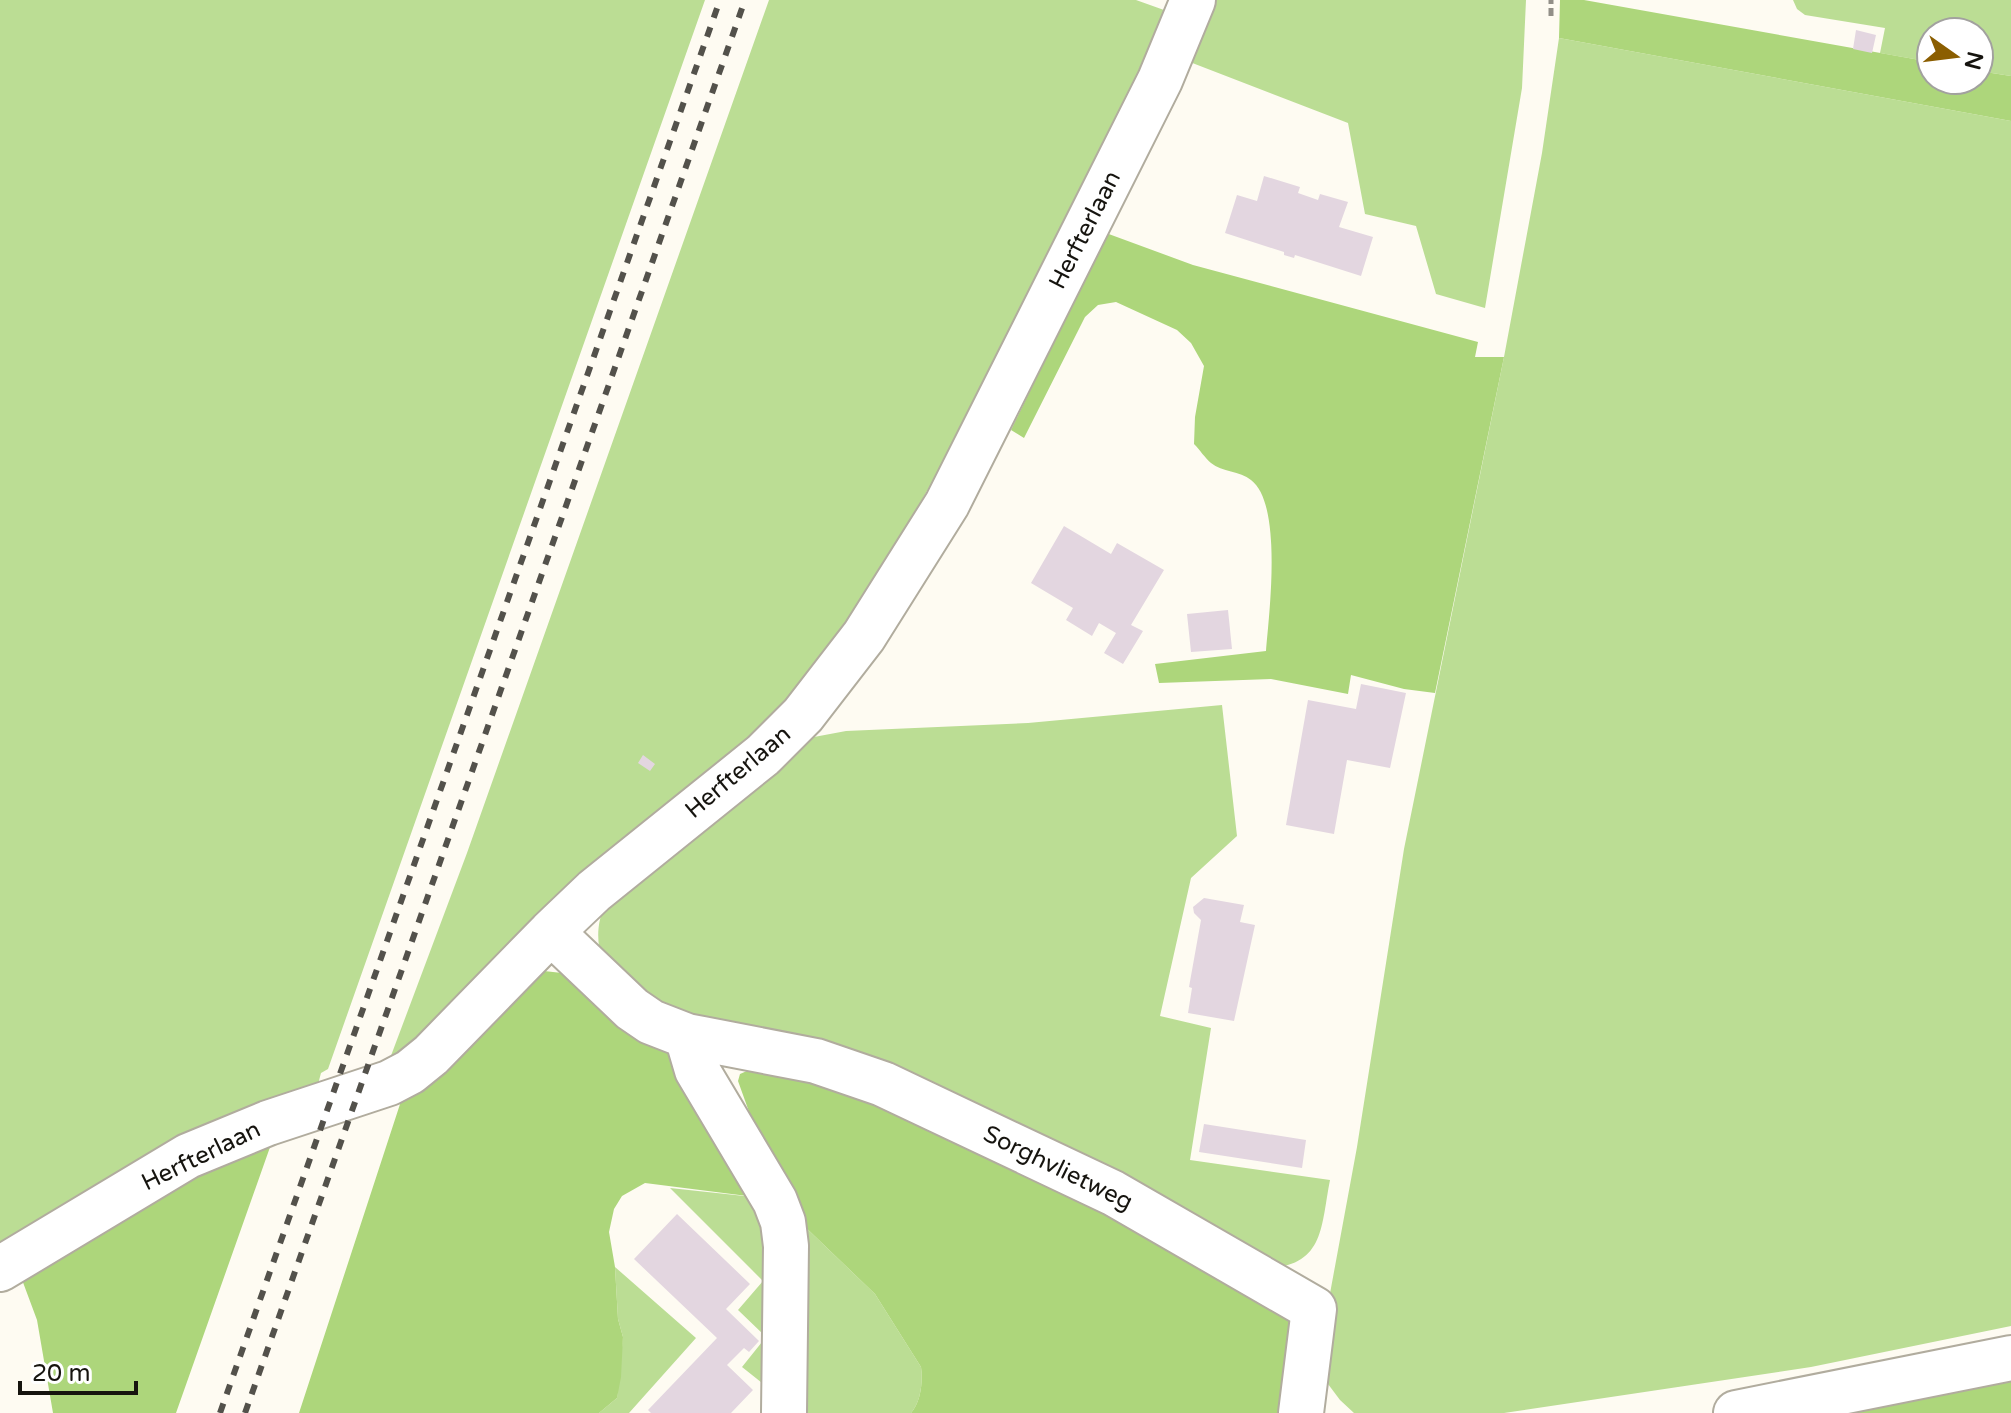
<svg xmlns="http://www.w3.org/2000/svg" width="2011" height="1413" viewBox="0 0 2011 1413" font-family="'Varela Round',sans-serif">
<rect width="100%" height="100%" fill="#fefbf2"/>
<!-- green -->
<path fill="#bbdd94" d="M0,0H705L328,1069L321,1073L317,1088L273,1100L212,1121L0,1247Z
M769,0H1136L1164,10L1097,169L984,393L863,601L785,708L386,1069L467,853Z
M1209,0H1526L1522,88L1485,308L1436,294L1416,226L1365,214L1348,123L1182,59Z
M1793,0H2011V76L1979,71V32H1931V62L1880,53L1885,28L1805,15L1797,9Z
M1559,38L2011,121V1326L1811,1367L1504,1413H1354L1340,1400L1325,1380L1324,1326L1357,1147L1404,849L1504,357L1542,153Z
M1222,705L1237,836L1191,878L1160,1016L1211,1028L1190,1160L1330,1180C1321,1225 1325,1265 1269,1268L693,1027L602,960C596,939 597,922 606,902L796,746L814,737L846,731L1028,723Z
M670,1188L763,1198L776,1394L742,1367L766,1337L738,1310L763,1281Z
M799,1221L875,1294L921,1367C923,1381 921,1402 911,1413H795Z
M615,1267L696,1338L629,1413H599L617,1398L623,1337L618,1319Z"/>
<!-- forest -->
<path fill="#add67b" d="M1560,0H1584L1931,62V80H1979V71L2011,76V121L1559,38Z
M1106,233L1193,265L1478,342L1475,357H1504L1435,693L1404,689L1351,675L1348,694L1271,679L1159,683L1155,664L1266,651C1269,614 1283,504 1251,480C1240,471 1222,472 1211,463C1205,458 1200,450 1194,444L1195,417L1204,366L1191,343L1177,330L1116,302L1098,305L1085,317L1024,438L1011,430Z
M544,971L571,974L651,1037L677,1062L763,1198L645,1183L622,1196L614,1209L609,1232L615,1267L618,1319L623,1337L621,1377L617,1398L599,1413H299L403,1095L520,986Z
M756,1067L833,1087L1068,1185L1295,1312L1282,1413H911C921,1402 923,1381 921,1367L875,1294L799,1221L757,1134L738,1081L740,1074Z
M275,1133L176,1413H53L37,1320L21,1277L87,1235Z
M2011,1372V1413H1808Z"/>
<!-- building -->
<path fill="#e3d6e0" d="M1856,30L1876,35L1872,53L1853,49Z
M1264,176L1300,187L1298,193L1318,200L1320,194L1348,202L1339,227L1373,237L1361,276L1295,255L1294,258L1284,255V252L1225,233L1237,195L1257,201Z
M1064,526L1111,554L1117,543L1164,570L1131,625L1143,631L1123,664L1104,653L1116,633L1099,623L1092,636L1066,620L1073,608L1031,583Z
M1228,610L1232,649L1191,652L1187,614Z
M1361,684L1406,693L1390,768L1347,760L1334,834L1286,825L1308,700L1356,709Z
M643,755L655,764L650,771L638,763Z
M1204,898L1244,905L1240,922L1255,925L1234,1021L1188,1013L1192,988L1189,987L1201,920L1194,913L1193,907Z
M1204,1124L1306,1140L1302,1168L1199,1152Z
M677,1214L750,1284L726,1309L759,1341L749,1352L744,1348L727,1365L753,1390L731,1413H651L648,1410L717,1338L634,1259Z"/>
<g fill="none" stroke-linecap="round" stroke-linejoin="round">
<!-- minor casing -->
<g stroke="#b1ac9e" stroke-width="48">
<path id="minor" d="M551,932L632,1009L651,1022L687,1036L816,1061L883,1084L1113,1193L1314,1309L1301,1413
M687,1036L697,1070L775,1201L783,1222L786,1246L784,1413
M0,1269L188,1156L268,1123L389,1083L410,1072L431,1055L551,932L594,891L763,755L803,715L864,636L947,504L1160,80L1193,0
M1736,1413L2011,1358"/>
</g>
<!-- path -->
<path stroke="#928f88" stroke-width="5" stroke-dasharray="8 4" stroke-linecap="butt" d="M1551,16V0"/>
<!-- minor -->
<use href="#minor" stroke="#fff" stroke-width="44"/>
<!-- rail -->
<path stroke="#53514b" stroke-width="6" stroke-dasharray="10 10" stroke-linecap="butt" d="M220,1413L720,0
M245,1413L745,0"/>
</g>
<g text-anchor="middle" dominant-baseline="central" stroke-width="7" stroke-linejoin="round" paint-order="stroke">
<!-- street labels -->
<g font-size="24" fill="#16140f" stroke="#fff">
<text transform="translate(1085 230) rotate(-63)">Herfterlaan</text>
<text transform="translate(738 772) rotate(-40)">Herfterlaan</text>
<text transform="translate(201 1156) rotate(-26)">Herfterlaan</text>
<text transform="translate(1058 1168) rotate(26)">Sorghvlietweg</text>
</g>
</g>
<!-- north arrow -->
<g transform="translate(1955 56) rotate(104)"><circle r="38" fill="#ffffff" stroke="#a2a19f" stroke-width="2"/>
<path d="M0-6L14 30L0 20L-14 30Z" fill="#8b5e01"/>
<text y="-12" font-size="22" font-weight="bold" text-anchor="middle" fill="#16140f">N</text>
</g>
<!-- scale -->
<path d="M20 1381v12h116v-12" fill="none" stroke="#16140f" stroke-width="4"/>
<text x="32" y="1381" font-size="24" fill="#16140f" stroke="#ffffff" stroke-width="6" paint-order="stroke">20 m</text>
</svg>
